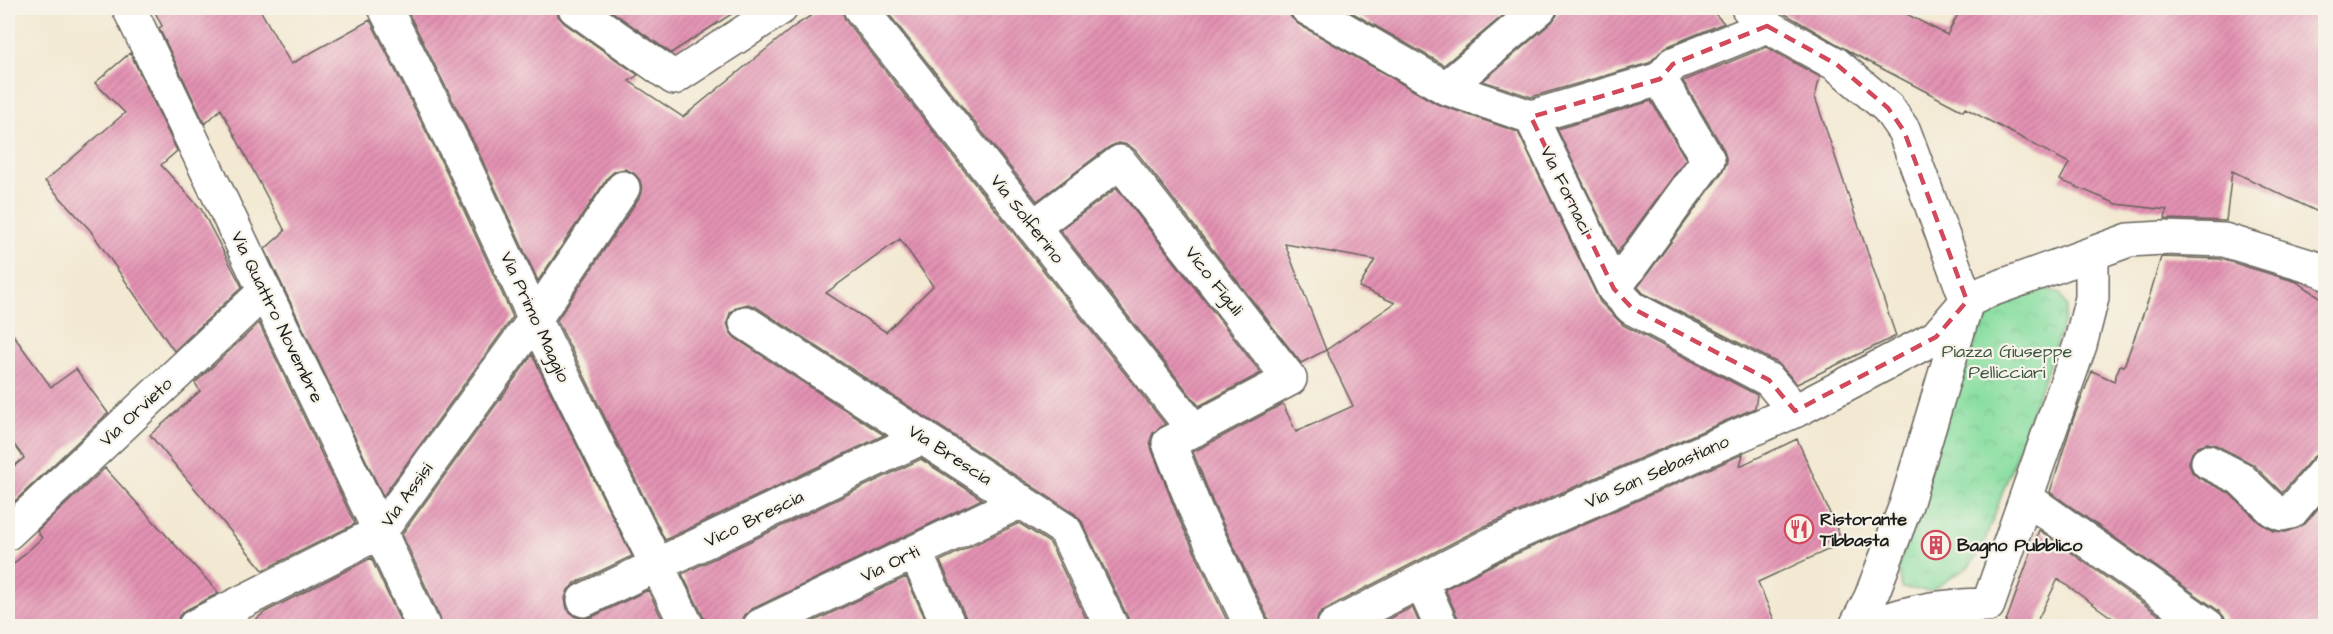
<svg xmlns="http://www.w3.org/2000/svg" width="2333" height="634" viewBox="0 0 2333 634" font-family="'Architects Daughter',sans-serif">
<defs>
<pattern id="park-crowns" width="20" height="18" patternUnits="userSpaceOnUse" patternTransform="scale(1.5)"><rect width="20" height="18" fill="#88dea1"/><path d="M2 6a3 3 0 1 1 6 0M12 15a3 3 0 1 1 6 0" fill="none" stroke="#75be8a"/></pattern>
<pattern id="building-hatch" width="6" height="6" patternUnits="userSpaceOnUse" patternTransform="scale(1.5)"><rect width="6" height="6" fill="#e391b2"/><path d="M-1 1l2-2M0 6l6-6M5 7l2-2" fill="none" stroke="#c27c98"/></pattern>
</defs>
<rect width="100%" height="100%" fill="#f7f3e8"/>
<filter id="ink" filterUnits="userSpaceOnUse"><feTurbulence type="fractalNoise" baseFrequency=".0167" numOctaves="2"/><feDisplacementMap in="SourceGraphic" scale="12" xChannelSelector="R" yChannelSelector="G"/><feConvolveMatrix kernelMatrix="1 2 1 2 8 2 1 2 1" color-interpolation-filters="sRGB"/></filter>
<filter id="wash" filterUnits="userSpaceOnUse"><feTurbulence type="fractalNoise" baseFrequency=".008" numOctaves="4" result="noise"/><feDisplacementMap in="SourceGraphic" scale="24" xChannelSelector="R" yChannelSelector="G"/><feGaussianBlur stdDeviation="1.35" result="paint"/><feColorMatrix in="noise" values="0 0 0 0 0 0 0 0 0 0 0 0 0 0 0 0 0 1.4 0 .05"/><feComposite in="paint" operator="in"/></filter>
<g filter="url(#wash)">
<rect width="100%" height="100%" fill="#f3e9d3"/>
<!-- park -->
<path fill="url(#park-crowns)" stroke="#527d5e" stroke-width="1.5" d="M2044,288L2060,293L2067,307L2063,325L1981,552L1967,568L1930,591L1902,588L1898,567L1974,333L2000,305Z"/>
<g id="blocks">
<!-- building -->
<path fill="url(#building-hatch)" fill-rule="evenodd" d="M153,8H259L291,64L370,20L444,167L513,317L383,496L265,249L285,231L221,109L205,124L159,28L162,26Z
M406,8H556L558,16L564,23L638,75L629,81L683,117L796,25L823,8H842L845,20L1165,424L1153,433L1150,441L1152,450L1179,519L1230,627H1130L1128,618L1082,522L1075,514L756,307L748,304L737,307L730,313L727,323L730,332L735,338L884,435L665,540L557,320L639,198L642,190L640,180L634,173L625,169L615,171L608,177L538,281L478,151ZM900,239L933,286L886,332L826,293Z
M607,8H741L671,53Z
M884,8H1288L1291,17L1298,24L1437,104L1518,132L1600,302L1623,325L1757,395L1755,408L1483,527L1325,609L1318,616L1315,627H1270L1268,618L1213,503L1193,452L1283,404L1296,432L1353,406L1326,350L1301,363L1135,150L1128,145L1118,143L1109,147L1037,201ZM1285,244L1375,260L1359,287L1395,303L1326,350Z
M1344,8H1512L1444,65Z
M1558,8H1709L1724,23L1666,47L1649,63L1531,97L1483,81L1552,22L1557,15Z
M1775,8H1895L1947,35L1961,8H2325V193L2318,212L2232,171L2226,221L2165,219L2167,210L2117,204L2060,180L2069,163L1965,108L1963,111L1854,54Z
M1766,47L1820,77L1815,97L1896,336L1797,384L1778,363L1643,293L1638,287L1723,171L1727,162L1724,150L1683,81Z
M130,53L177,151L161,165L201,209L242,287L174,351L90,230L45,181L125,113L95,83Z
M1651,101L1686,159L1617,253L1557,129Z
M1117,188L1261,373L1199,406L1060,230Z
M2161,257L2221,259L2297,282L2325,300V452L2319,453L2312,458L2282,493L2253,464L2216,445L2207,443L2198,446L2192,453L2189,463L2192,472L2199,478L2229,493L2260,523L2274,531L2286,532L2305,524L2325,500V627H2227L2225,618L2219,611L2050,492L2073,420L2092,371L2114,381L2120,365L2124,366L2149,298Z
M259,323L355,524L263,570L150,435L200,391L195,383Z
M8,328L51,387L76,369L108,413L15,501L8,491V471L24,458L8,436Z
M532,355L632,556L575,583L568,590L565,598L567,609L574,616L583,619L592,617L648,590L666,627H442L440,618L402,534Z
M1797,439L1843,543L1758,582L1777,627H1459L1458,618L1445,589L1500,561L1743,454L1740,466Z
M921,459L982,499L752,609L744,616L742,627H706L704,618L682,574Z
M105,468L219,593L186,610L179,616L177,627H8V569L42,538L37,531Z
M1019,523L1050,543L1090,627H968L966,618L940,561Z
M2039,530L2176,627H2125L2058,579L2034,627H2004Z
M371,558L403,627H235L246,621L249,625L265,612Z
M906,577L929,627H802Z
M1412,607L1421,627H1374Z"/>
</g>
</g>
<g filter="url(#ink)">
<use href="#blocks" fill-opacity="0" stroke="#67645c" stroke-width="1.5"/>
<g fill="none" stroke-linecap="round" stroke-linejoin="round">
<!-- minor casing -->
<g stroke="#67645c" stroke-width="36">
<path id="minor" d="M129,8L380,532L423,626
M385,8L461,159L535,319L687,626
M575,8L674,78L781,8
M860,8L1194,430
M1307,8L1446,88L1531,117L1614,289L1632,308L1769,380L1795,411
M1748,8L1767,26L1836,64L1888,108L1904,131L1967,301L1906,505L1871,597L1856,626
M1446,88L1540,8
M1531,117L1660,79L1673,64L1767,26
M1033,227L1120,162L1290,379L1169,443L1196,511L1251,626
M1614,289L1708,160L1660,79
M746,323L1065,530L1111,626
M2208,462L2240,478L2273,510L2282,514L2291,512L2326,470
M2026,498L2208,626
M8,533L265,291
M915,552L949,626
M1421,581L1441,626
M584,600L923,437
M1988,605L2080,345L2092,298V254
M195,626L380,532L535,319L623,188
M760,626L1021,501
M1334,626L1492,544L1801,408L1936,337L1967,301L1988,291L2129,240L2163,238L2224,240L2322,270L2326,273
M1871,626C1913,609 1943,606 1988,605"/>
</g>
<!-- minor -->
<use href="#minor" stroke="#fff" stroke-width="33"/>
</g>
</g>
<!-- marked area -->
<path fill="none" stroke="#d1495b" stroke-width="4.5" stroke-dasharray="12 8" stroke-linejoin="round" d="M1767,26L1836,64L1888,108L1904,131L1967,301L1936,337L1795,411L1769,380L1632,308L1614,289L1531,117L1660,79L1673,64Z"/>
<!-- icons -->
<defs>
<g id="restaurant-ring" transform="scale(1.5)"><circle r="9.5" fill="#f7f3e8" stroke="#d1495b" stroke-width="1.5"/><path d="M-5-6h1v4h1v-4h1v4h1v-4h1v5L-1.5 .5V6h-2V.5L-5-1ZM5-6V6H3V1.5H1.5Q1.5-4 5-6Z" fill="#d1495b"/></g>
<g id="building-ring" transform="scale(1.5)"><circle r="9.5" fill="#f7f3e8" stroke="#d1495b" stroke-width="1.5"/><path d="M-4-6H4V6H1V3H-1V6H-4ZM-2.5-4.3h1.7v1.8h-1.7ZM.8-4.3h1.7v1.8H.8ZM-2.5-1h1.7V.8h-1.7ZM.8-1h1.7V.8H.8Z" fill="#d1495b"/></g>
</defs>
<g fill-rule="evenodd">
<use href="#restaurant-ring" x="1799" y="529"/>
<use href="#building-ring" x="1936" y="545"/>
</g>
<g text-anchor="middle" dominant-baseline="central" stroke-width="4.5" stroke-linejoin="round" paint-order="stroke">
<!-- street labels -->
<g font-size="18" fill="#1c1c1c" stroke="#f7f3e8">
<text transform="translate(1566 190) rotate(64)">Via Fornaci</text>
<text transform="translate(1027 219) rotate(52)">Via Solferino</text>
<text transform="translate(1214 281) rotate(52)">Vico Figuli</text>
<text transform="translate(277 317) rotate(64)">Via Quattro Novembre</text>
<text transform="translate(535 317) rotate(65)">Via Primo Maggio</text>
<text transform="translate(136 412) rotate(-43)">Via Orvieto</text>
<text transform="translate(950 455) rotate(33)">Via Brescia</text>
<text transform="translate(1657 472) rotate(-24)">Via San Sebastiano</text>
<text transform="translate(407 495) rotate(-54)">Via Assisi</text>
<text transform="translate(754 519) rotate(-26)">Vico Brescia</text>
<text transform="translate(890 564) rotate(-26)">Via Orti</text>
</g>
<!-- park labels -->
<g font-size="18" fill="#3c5644" stroke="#f7f3e8">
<text x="2007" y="351">Piazza Giuseppe<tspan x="2007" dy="21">Pellicciari</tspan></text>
</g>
<!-- poi labels -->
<g font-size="18" font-weight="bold" fill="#1c1c1c" stroke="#f7f3e8" text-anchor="start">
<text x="1820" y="519">Ristorante<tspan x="1820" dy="21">Tibbasta</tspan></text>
<text x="1957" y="545">Bagno Pubblico</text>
</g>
</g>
<!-- margin -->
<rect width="2333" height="634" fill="none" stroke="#f7f3e8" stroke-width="30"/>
</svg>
